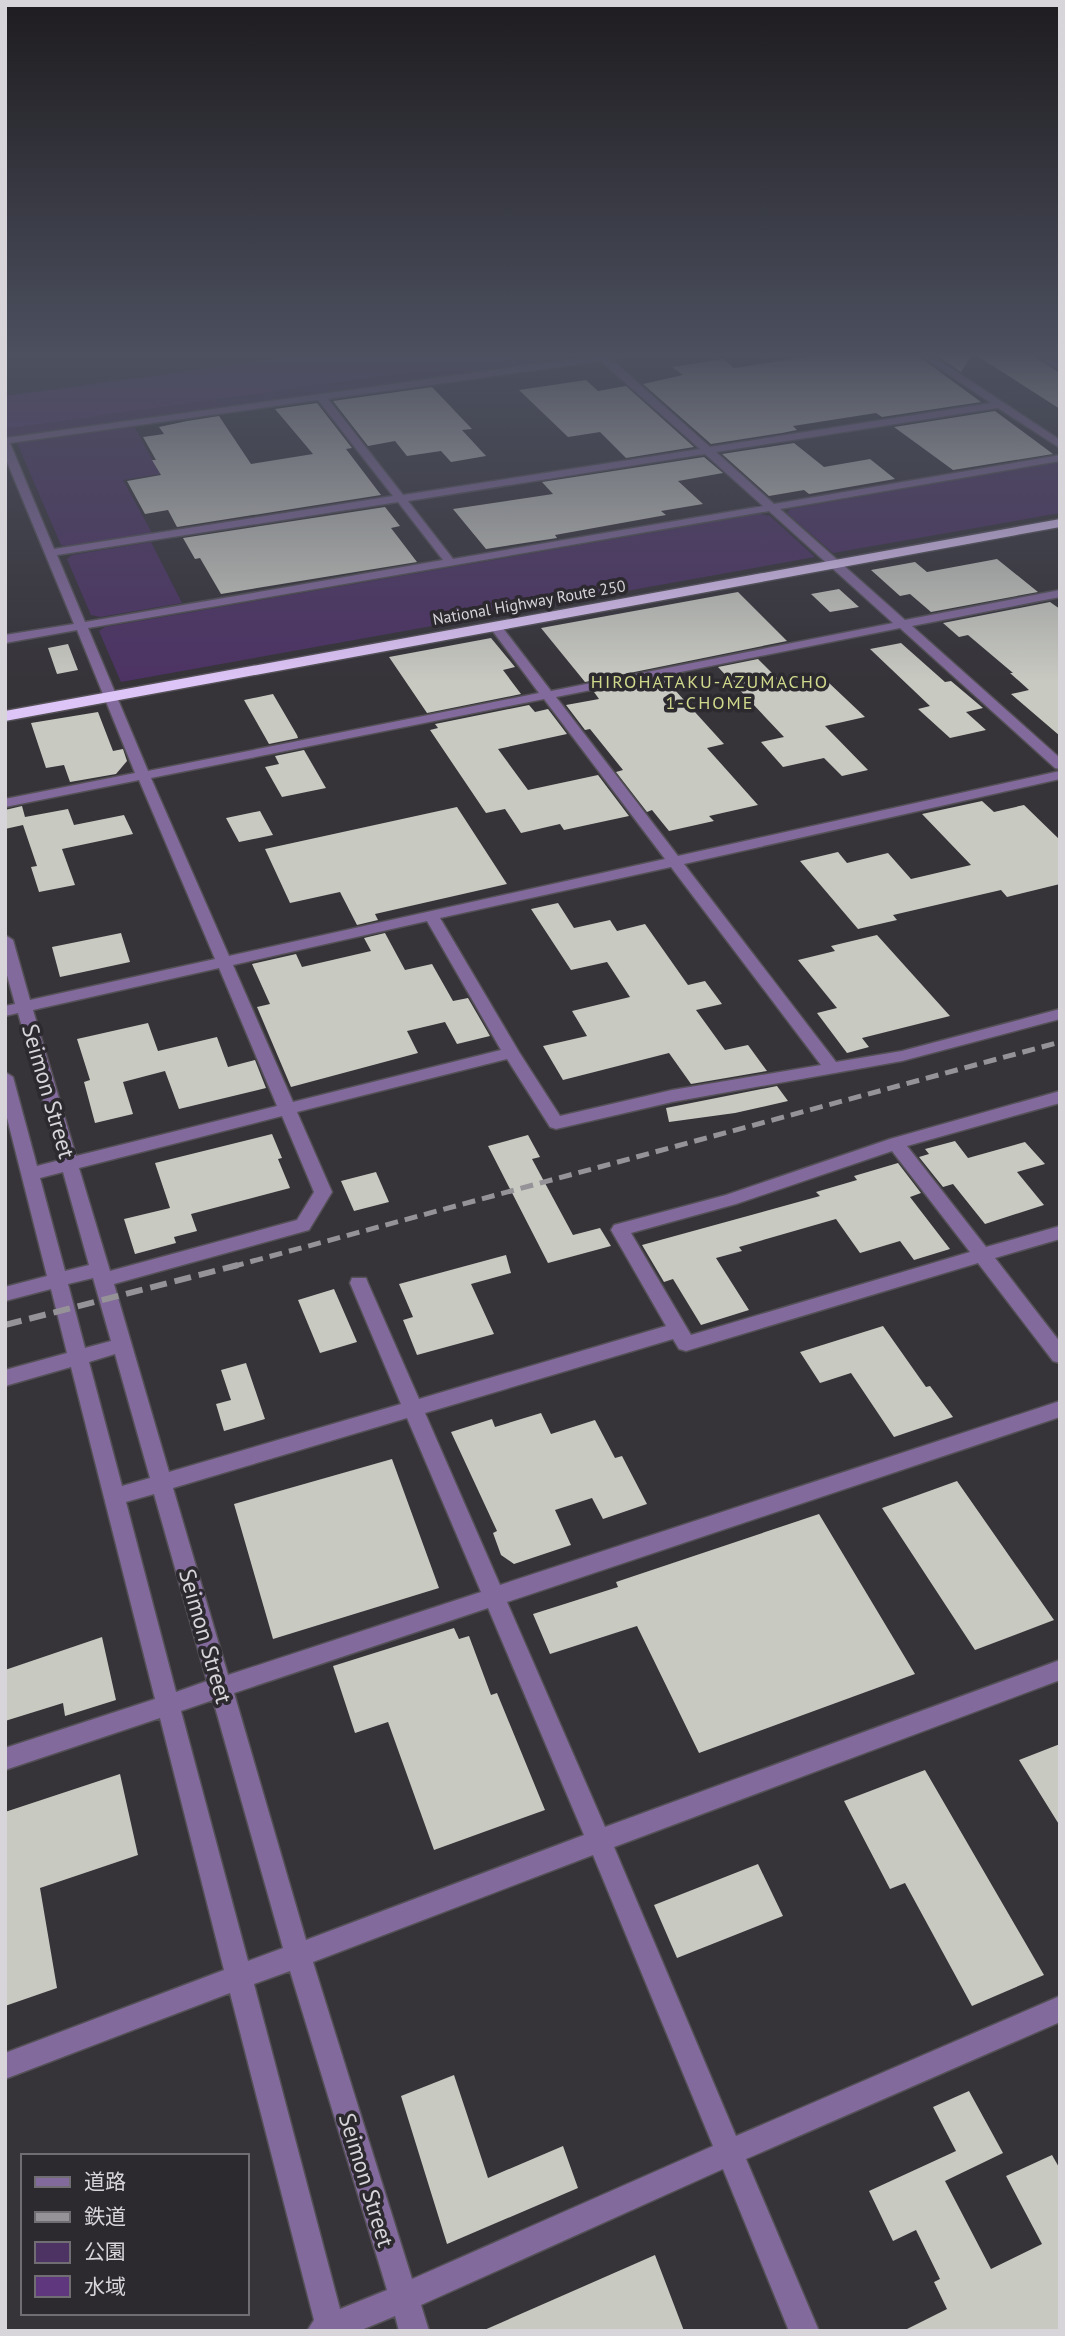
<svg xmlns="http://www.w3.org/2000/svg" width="1065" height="2336" viewBox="0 0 1065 2336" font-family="'PT Sans','Noto Sans JP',sans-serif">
<rect width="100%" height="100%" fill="#363339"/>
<!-- green -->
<path fill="#4d3364" d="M535,355H599L5,440V429Z
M134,426L160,474L123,480L152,533L69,547L61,545L17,443Z
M1060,462V513L833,553L787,513L790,509Z
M760,514L770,516L815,557L121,682L99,631L105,627Z
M151,542L182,603L100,617L91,615L67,559L72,555Z"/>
<!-- water -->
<path fill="#5e377e" d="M308,355H535L5,429V396Z"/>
<!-- building -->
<path fill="#c8c9c1" d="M818,355H917L981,402L882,417L876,413L793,426L797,430L782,433L711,444L643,384L683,375L672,367L723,359L734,368Z
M936,355H972L961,372Z
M976,355H1032L1060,373V409Z
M586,380L598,391L626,386L694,447L626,458L600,432L568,437L519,390Z
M432,387L472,429L462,430L486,456L451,462L441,451L407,456L395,441L368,446L333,401Z
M317,403L352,448L346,449L381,495L177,527L168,510L145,514L127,481L161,475L152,460H156L143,437L164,434L159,427L187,421L219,416L251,464L313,454L275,409Z
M995,411L1053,454L953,470L894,427Z
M794,443L824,467L870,459L895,479L809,494L804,490L769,496L722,454Z
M704,457L723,473L678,481L703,504L661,511L666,515L555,535L557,538L486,549L453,509L553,494L542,482Z
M385,507L400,526L391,528L417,562L221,594L200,558L195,559L183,538Z
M997,559L1038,592L931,612L910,594L900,596L871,570L915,562L927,572Z
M839,589L859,607L830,612L811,594Z
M738,592L787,641L585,682L541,628Z
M1050,602L1060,609V736L1011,694L1029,690L1010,673H1013L968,635L959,637L943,623Z
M491,638L515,667L503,670L521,694L427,713L389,657Z
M901,643L945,682L951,681L983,708L966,712L986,730L950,738L918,709L930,706L870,649Z
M68,644L78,670L57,674L48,648Z
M758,659L789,690L828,682L865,717L825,726L868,770L842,776L824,758L783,767L761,742L784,737L718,667Z
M664,678L724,744L707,748L758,805L709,816L714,821L669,831L652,810L647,812L616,772L623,770L590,729L585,730L566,705L599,699L594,692Z
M273,694L297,735L298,738L269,744L244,700Z
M529,705L535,712L548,709L567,734L498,749L528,790L598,775L629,816L564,830L560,824L521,833L505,809L486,813L430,730L438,728L435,724Z
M98,712L113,751L123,749L127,761L116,774L70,782L64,765L46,768L31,723Z
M304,750L326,788L282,797L265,767L279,764L275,756Z
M982,801L994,812L1024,805L1060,840V884L1007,897L1001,890L893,915L897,920L858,929L800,861L838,852L847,863L888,853L911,879L971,865L922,814Z
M22,806L25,817L68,809L74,825L124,815L133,834L62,849L75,885L39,892L31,867L37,866L23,825L5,829V810Z
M457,807L507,884L375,914L378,920L357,925L340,892L290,903L265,849Z
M260,811L273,835L239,842L226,818Z
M558,903L574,928L610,920L617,931L645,924L688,985L705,981L722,1004L696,1010L725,1050L748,1045L767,1071L691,1084L669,1053L563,1080L543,1046L587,1036L572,1011L630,997L607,962L571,970L531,909Z
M121,933L130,962L60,977L52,947Z
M385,933L405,970L432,964L453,1001L468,998L490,1036L457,1044L445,1022L407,1031L418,1053L291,1087L257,1007L270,1004L252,964L296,954L302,967L371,951L364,938Z
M877,935L950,1016L862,1038L869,1047L847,1053L817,1013L837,1008L798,960L835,951L831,946Z
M148,1023L158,1051L217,1037L228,1067L255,1060L266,1088L179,1109L165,1071L123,1082L133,1114L95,1123L84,1082L90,1080L77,1039Z
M777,1086L788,1101L735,1113L669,1122L666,1108Z
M272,1134L282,1158L278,1159L290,1188L191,1214L197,1231L174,1237L176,1243L135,1254L124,1219L170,1208L155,1163Z
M528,1135L540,1157L532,1159L573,1235L600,1228L611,1246L548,1263L488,1146Z
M955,1141L968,1158L1025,1142L1045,1164L1017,1172L1044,1205L985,1224L953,1184L943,1187L919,1157L929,1154L925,1149Z
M898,1163L921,1193L910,1197L950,1249L914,1260L900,1241L860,1253L836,1219L739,1247L742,1251L716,1258L749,1310L701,1325L673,1279L664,1282L642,1245L820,1196L816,1192L857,1180L854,1176Z
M376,1172L389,1202L354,1211L341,1181Z
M506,1255L511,1273L471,1284L494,1334L417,1355L403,1320L413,1317L399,1284Z
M334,1289L357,1342L320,1353L298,1300Z
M883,1326L926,1387L930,1386L953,1417L894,1437L851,1373L820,1383L800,1352Z
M246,1363L265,1419L224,1431L216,1404L231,1400L221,1370Z
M541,1413L551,1434L595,1420L615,1458L622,1456L647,1504L603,1519L592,1498L555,1510L571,1545L514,1564L501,1555L493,1533L497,1531L451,1432L492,1419L495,1427Z
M392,1459L439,1588L273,1639L234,1504Z
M957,1481L1054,1620L975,1650L882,1508Z
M819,1514L915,1674L699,1753L637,1626L550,1654L533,1614L618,1587L616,1582Z
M454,1628L459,1639L469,1636L491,1695L497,1693L545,1810L434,1850L388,1722L355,1733L333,1666Z
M102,1637L116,1700L65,1716L63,1703L5,1721V1670Z
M1060,1744V1826L1019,1760Z
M925,1770L1044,1975L972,2006L905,1883L890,1889L844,1801Z
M120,1774L138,1855L40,1888L57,1988L5,2006V1812Z
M758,1864L783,1916L677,1958L654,1905Z
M454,2075L488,2178L563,2146L578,2188L447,2244L401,2096Z
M969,2091L1003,2153L945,2181L991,2269L1042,2244L1006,2176L1052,2155L1060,2169V2331H903L947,2309L934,2282L940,2279L916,2230L893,2241L869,2191L956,2151L933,2107Z
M655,2255L684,2331H482Z"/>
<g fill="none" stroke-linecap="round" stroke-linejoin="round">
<!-- minor casing -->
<g stroke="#535056" stroke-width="3">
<path id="minor" d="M601,355H627L611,359L710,447L991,403L920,355H931L1060,440V448L998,408L716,452L774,504L1060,455V461L780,509L905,620L1060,590V597L912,626L1060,758V769L1055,768L900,628L556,697L678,856L1060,771V779L684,864L836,1062L902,1051L1060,1009V1019L902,1061L672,1102L556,1129L550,1127L507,1059L297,1112L332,1192L309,1230L114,1284L169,1472L401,1404L350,1283L352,1278H366L368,1283L419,1399L666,1326L611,1230L614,1225L726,1195L890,1139L1060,1091V1103L907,1146L986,1247L1060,1226V1239L995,1258L1060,1342V1363L1053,1361L978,1263L686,1351L679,1349L673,1339L425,1413L500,1585L1060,1401V1417L507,1602L605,1827L1060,1660V1680L614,1847L736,2136L1060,1996V2022L746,2159L819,2331H789L723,2169L421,2305L429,2331H399L395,2316L359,2331H307L314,2320L230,1993L5,2079V2053L224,1970L160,1718L5,1770V1748L155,1699L71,1367L5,1386V1370L67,1353L51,1289L5,1301V1287L47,1276L5,1110V1072L13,1077L37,1166L60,1160L18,1013L5,1016V1006L15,1004L5,968V935L13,940L30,1000L215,959L139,780L5,807V799L135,773L77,630L5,643V635L74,624L5,457V438ZM601,361L700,449L403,495L328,399ZM318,400L393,496L54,549L10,443ZM705,454L763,506L453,559L408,501ZM398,502L443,560L85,622L57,555ZM769,511L893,623L551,691L499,623L495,622L489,626L539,693L148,771L88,628ZM544,699L665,859L229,956L151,778ZM671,867L821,1065L672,1090L560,1116L519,1052L440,918ZM427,921L501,1050L293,1102L233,965ZM219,968L277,1106L76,1156L33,1010ZM282,1116L314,1192L297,1220L110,1271L79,1168ZM892,1151L970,1252L691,1335L631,1233L736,1204ZM63,1172L89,1265L65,1271L40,1178ZM93,1278L111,1341L85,1348L68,1284ZM115,1354L150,1478L122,1486L89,1362ZM407,1418L481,1592L228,1675L173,1488ZM154,1494L207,1681L176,1692L126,1502ZM488,1608L584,1835L306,1940L234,1693ZM213,1700L283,1948L248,1961L181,1711ZM593,1855L713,2146L412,2279L313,1962ZM290,1971L387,2290L340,2309L254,1984Z
M1035,355H1046L1060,364V371Z"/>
</g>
<!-- highway casing -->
<g stroke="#535056" stroke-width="3">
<path id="highway" d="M1060,519V527L5,721V711Z"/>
</g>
<!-- minor -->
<use href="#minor" fill="#836a9c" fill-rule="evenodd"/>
<!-- highway -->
<use href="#highway" fill="#dec5f7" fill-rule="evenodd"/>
<!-- rail-far1 -->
<path stroke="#959398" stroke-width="5" stroke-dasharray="13 7" stroke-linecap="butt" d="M231,1267L1060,1042"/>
<!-- rail -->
<path stroke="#959398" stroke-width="6" stroke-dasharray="17 8" stroke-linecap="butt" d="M5,1325L238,1265"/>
</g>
<!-- sky -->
<linearGradient id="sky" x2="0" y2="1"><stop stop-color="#1e1c1f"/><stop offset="0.52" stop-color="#4c505f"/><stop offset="1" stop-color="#4c505f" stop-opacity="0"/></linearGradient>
<rect width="1065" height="682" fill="url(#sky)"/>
<g text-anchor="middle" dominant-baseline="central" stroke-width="7" stroke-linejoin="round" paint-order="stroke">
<!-- far-street labels -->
<g font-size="16" fill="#d7d5d9" stroke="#2c292f">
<text transform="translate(529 602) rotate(-10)">National Highway Route 250</text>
</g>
<!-- far-neighbourhood labels -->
<g font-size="18" letter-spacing="2" fill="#d1d98c" stroke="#2c292f">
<text x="710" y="681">HIROHATAKU-AZUMACHO<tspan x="710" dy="21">1-CHOME</tspan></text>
</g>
<!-- near-street labels -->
<g font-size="23" fill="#d7d5d9" stroke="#2c292f">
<text transform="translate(49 1091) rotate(74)">Seimon Street</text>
<text transform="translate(206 1636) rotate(74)">Seimon Street</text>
<text transform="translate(367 2180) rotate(73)">Seimon Street</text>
</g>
</g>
<!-- border -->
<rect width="1065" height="2336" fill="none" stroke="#d7d5d9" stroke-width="14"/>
<!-- legend -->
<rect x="21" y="2154" width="228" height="161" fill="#2c292f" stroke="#706e73" stroke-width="2"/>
<rect x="35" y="2177" width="35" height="10" fill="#836a9c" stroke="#706e73" stroke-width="2"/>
<text x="84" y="2189" font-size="21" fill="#d7d5d9">道路</text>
<rect x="35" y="2212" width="35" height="10" fill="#959398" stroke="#706e73" stroke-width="2"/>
<text x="84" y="2224" font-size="21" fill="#d7d5d9">鉄道</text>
<rect x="35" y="2242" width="35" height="21" fill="#4d3364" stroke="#706e73" stroke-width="2"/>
<text x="84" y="2259" font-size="21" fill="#d7d5d9">公園</text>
<rect x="35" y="2276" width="35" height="21" fill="#5e377e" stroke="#706e73" stroke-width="2"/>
<text x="84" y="2294" font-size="21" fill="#d7d5d9">水域</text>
</svg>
